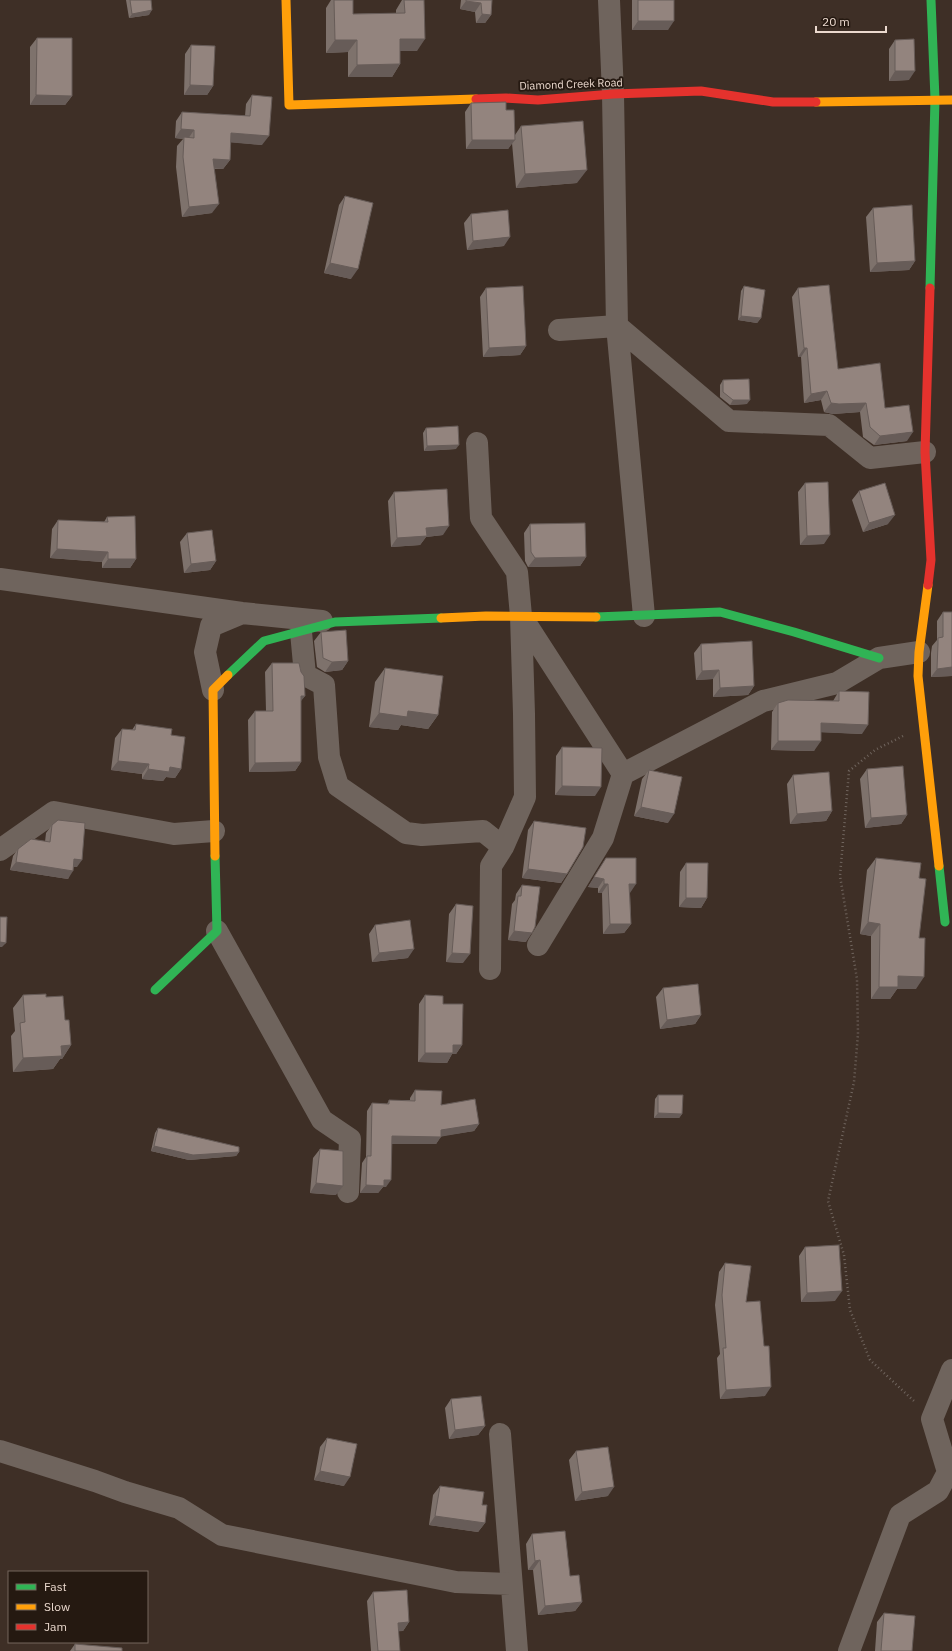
<svg xmlns="http://www.w3.org/2000/svg" width="952" height="1651" viewBox="0 0 952 1651" font-family="'IBM Plex Sans',sans-serif">
<rect width="100%" height="100%" fill="#3e2f26"/>
<g fill="none" stroke-linecap="round" stroke-linejoin="round">
<!-- path -->
<path stroke="#70655e" stroke-width="2.5" stroke-dasharray="1 3" stroke-linecap="butt" d="M903,736L875,750L849,771L840,876L857,979L858,1034L854,1082L828,1201L844,1255L850,1310L870,1360L915,1402"/>
<!-- street -->
<path stroke="#6f645d" stroke-width="22" d="M609,0L613,94L617,326L729,421L829,425L870,458L925,452
M559,330L617,326L644,616
M477,443L481,518L517,572L521,616L524,714L525,797L503,847L491,866L490,969
M0,579L242,613L322,621
M521,616L623,774L603,838L538,945
M301,632L305,675L324,685L329,757L338,786L406,833L422,835L483,831L503,847
M213,690L205,652L211,626L242,613
M623,774L763,701L837,683L879,658L919,652
M0,850L54,812L174,834L214,831
M217,931L322,1120L350,1139L348,1192
M500,1434L517,1651
M0,1451L95,1481L125,1492L179,1508L222,1535L456,1582L511,1584
M849,1651L900,1515L938,1491L948,1472L932,1419L952,1370"/>
<!-- fast -->
<path stroke="#30b455" stroke-width="9" d="M930,288L935,99L931,0
M596,617L720,612L794,632L879,658
M228,675L264,641L335,622L441,618
M939,866L945,922
M155,990L217,931L215,856"/>
<!-- slow -->
<path stroke="#ff9f0a" stroke-width="9" d="M286,0L289,105L476,99
M816,102L952,100
M928,585L919,652L918,676L939,866
M441,618L486,616L596,617
M215,856L213,690L228,675"/>
<!-- jam -->
<path stroke="#e5322d" stroke-width="9" d="M476,99L506,98L538,100L613,94L701,91L773,102H816
M928,585L931,560L925,452L930,288"/>
</g>
<!-- wall -->
<path fill="#7e726c" d="M126,0H151L149,15L129,18Z
M331,0H353V14L396,13V10L402,0H424L417,51H400V64L392,77H348V52L326,53V8Z
M461,0H492L491,15L485,23H476L475,12L460,9Z
M632,0H674L668,30H632Z
M37,38L72,96L65,105H30V47Z
M895,40L909,80L889,81V49Z
M191,45L213,86L207,95H184L185,54Z
M252,95L262,145L231,142L230,160L223,169H214L212,213L182,217L176,167L177,146L183,139L175,138L176,121L182,112L245,116L246,104Z
M471,103L506,110L515,135L521,126L577,183L516,188L512,143L508,149H466L465,112Z
M345,196L351,279L324,273L339,205Z
M873,208L915,261L909,270L870,272L866,217Z
M471,214L504,246L467,250L464,223Z
M744,286L761,318L757,323L738,320L741,291Z
M486,288L526,346L520,355L483,357L480,297Z
M798,288L838,369L885,408L907,441L874,445L863,437L860,412L833,414L824,412L821,400L804,403L801,357H798L792,297Z
M723,380L747,404L730,405L720,397V385Z
M426,428L456,449L424,451L423,433Z
M805,483L824,544L800,545L798,492Z
M859,491L888,524L863,532L852,500Z
M394,492L443,535L426,537L420,545L391,547L388,501Z
M107,517L136,559L130,568H102V562L50,558L52,529L58,520L104,522Z
M530,524L586,557L580,566L528,567L525,561L524,533Z
M187,533L216,561L210,570L184,573L180,542Z
M943,612L952,676L931,677V653L932,646L937,640V621Z
M321,632L348,661L342,670L325,672L317,667L314,641Z
M701,644L754,686L748,695L713,697V679L696,680L694,653Z
M272,663L305,696L301,700V762L295,771L249,772L248,720L255,711H266L265,672Z
M385,668L438,715L428,729L401,725L398,730L369,727L375,682Z
M839,691L862,734L821,732L814,751L771,750L772,712L778,703L833,701Z
M136,724L171,735L181,769L175,778L166,777L163,781L142,779V774L111,770L115,738L122,729L132,730Z
M562,747L595,796L555,795L556,756Z
M867,769L907,815L901,824L865,828L860,779Z
M649,770L668,823L634,816L642,779Z
M793,775L832,811L826,821L790,824L787,784Z
M534,821L567,874L561,883L522,878L528,830Z
M52,825L77,867H73L68,879L10,870L13,856L18,849L45,842L46,833Z
M606,858L630,893L631,924L624,933L603,934L602,893H598V888L588,887Z
M876,858L919,878V938L916,989H897L890,999H871V936L860,934L867,870Z
M686,863L707,898L701,908L679,907L680,872Z
M522,885L526,942L508,940L512,904L515,900L516,894Z
M456,904L463,963L446,962L449,914Z
M375,925L408,958L372,962L369,934Z
M663,988L701,1015L695,1024L660,1029L656,997Z
M23,995L46,997L65,1020L71,1045L62,1059H60L53,1069L13,1072L11,1036L15,1031L13,1008Z
M425,995L443,1004L462,1045L456,1054H452L447,1063L418,1062L419,1004Z
M415,1090L441,1105L479,1124L474,1131L441,1136L436,1144H391L386,1187H383L378,1193H360L362,1163L366,1157L367,1111L372,1103L387,1104L389,1100H410V1098Z
M658,1095L682,1114L679,1118H654L655,1099Z
M158,1128L239,1152L236,1156L189,1160L151,1151L155,1133Z
M320,1149L336,1195L310,1193L313,1158Z
M805,1247L835,1301L801,1302L799,1256Z
M725,1263L746,1302L764,1346L765,1396L720,1399L717,1358L720,1354L715,1305L719,1272Z
M451,1399L485,1426L478,1435L449,1439L445,1408Z
M327,1438L344,1486L314,1480L320,1447Z
M576,1451L608,1496L575,1501L569,1460Z
M440,1486L482,1505L485,1523L478,1532L429,1525L433,1495Z
M532,1534L570,1576L582,1602L575,1611L538,1615L533,1570H528L526,1544Z
M373,1592L409,1622L403,1631H398L400,1651H371L367,1601Z
M884,1613L912,1651H875L877,1622Z
M75,1644L122,1651H70Z"/>
<!-- shaded-wall -->
<path fill="#675c58" d="M466,1L481,3L475,12L460,9Z
M152,10L149,15L129,18L132,14Z
M482,14L491,15L485,23H476Z
M638,21H674L668,30H632Z
M400,39H425L417,51H391Z
M335,40H357L348,52L326,53Z
M400,64L392,77H348L357,65Z
M895,71H915L909,80L889,81Z
M190,85L213,86L207,95H184Z
M36,95L72,96L65,105H30Z
M181,129L194,130L188,139L184,137L183,139L175,138Z
M231,133L269,136L262,145L225,142Z
M472,140H515L508,149H466Z
M213,159L230,160L223,169L206,168Z
M587,170L577,183L516,188L525,174Z
M219,204L212,213L182,217L189,207Z
M510,237L504,246L467,250L473,241Z
M915,261L909,270L870,272L877,263Z
M330,263L358,269L351,279L324,273Z
M741,316L761,318L757,323L738,320Z
M526,346L520,355L483,357L489,348Z
M804,348H807L801,357H798Z
M827,391L821,400L804,403L811,394Z
M733,400H750L747,404L730,405Z
M831,403H866L860,412L833,414L824,412Z
M913,432L907,441L874,445L880,436Z
M459,445L456,449L424,451L427,446Z
M895,515L888,524L863,532L869,523Z
M449,526L443,535L426,537L420,545L391,547L397,538L426,528Z
M830,535L824,544L800,545L807,536Z
M57,549L108,552L102,562L50,558Z
M586,557L580,566L528,567L535,558Z
M108,559H136L130,568H102Z
M216,561L210,570L184,573L191,564Z
M348,661L342,670L325,672L332,662Z
M952,667V676L931,677L937,669Z
M719,670L713,679L696,680L702,671Z
M754,686L748,695L713,697L720,688Z
M301,696H305L298,705Z
M408,711L438,715L428,729L401,725L398,730L369,727L379,713Z
M821,723L868,725L862,734L814,732Z
M778,741H821L814,751L771,750Z
M118,761L149,764L142,774L111,770Z
M301,762L295,771L249,772L255,763Z
M170,767L181,769L175,778L166,777L163,781L142,779L148,769Z
M562,786L601,787L595,796L555,795Z
M641,807L674,814L668,823L634,816Z
M832,811L826,821L790,824L797,814Z
M907,815L901,824L865,828L871,818Z
M74,859L82,860L77,867H69Z
M16,862L73,871L68,879L10,870Z
M528,869L567,874L561,883L522,878Z
M594,877L604,879L598,888L588,887Z
M604,884H608L602,893H598Z
M629,884H636L630,893H622Z
M686,898H707L701,908L679,907Z
M868,922L880,924L871,936L860,934Z
M610,924H631L624,933L603,934Z
M514,931L532,933L526,942L508,940Z
M0,942L6,943L2,947H0Z
M414,949L408,958L372,962L379,953Z
M452,953L470,954L463,963L446,962Z
M898,976L924,977L916,989H897L890,999H871L879,987Z
M701,1015L695,1024L660,1029L667,1020Z
M71,1045L62,1059H60L53,1069L13,1072L23,1058L61,1046Z
M453,1045H462L456,1054H452L447,1063L418,1062L425,1053Z
M658,1113L682,1114L679,1118H654Z
M479,1124L474,1131L439,1137H441L436,1144H386L392,1136Z
M154,1146L239,1152L236,1156L189,1160L151,1151Z
M384,1180H391L386,1187H383L378,1193H360L366,1185Z
M316,1183L343,1186L336,1195L310,1193Z
M842,1291L835,1301L801,1302L807,1293Z
M771,1387L765,1396L720,1399L726,1390Z
M485,1426L478,1435L449,1439L455,1430Z
M320,1471L350,1477L344,1486L314,1480Z
M614,1487L608,1496L575,1501L582,1492Z
M435,1516L485,1523L478,1532L429,1525Z
M540,1560L533,1570H528L535,1561Z
M582,1602L575,1611L538,1615L545,1606Z
M409,1622L403,1631L391,1632L398,1623Z"/>
<!-- building -->
<path fill="#93847e" stroke="#675c58" d="M130,0H151L152,10L132,14Z
M334,0H353V14L405,13L404,0H424L425,39H400V64L357,65V40H335Z
M466,0H492L491,15L482,14L481,3L466,1Z
M638,0H674V21H638Z
M37,38H72V96L36,95Z
M914,39L915,71H895V40Z
M191,45L215,46L213,86L190,85Z
M252,95L272,97L269,136L231,133L230,160L213,159L219,204L189,207L183,157L184,137L194,138V130L181,129L182,112L250,116Z
M506,102V110H514L515,140H472L471,103Z
M583,121L587,170L525,174L521,126Z
M345,196L373,203L358,269L330,263Z
M912,205L915,261L877,263L873,208Z
M508,210L510,237L473,241L471,214Z
M829,285L838,369L880,363L885,408L909,405L913,432L880,436L870,427L866,403L839,404L831,403L827,391L811,394L807,348H804L798,288Z
M523,286L526,346L489,348L486,288Z
M744,286L765,290L761,318L741,316Z
M749,379L750,400H733L723,392V380Z
M458,426L459,445L427,446L426,428Z
M828,482L830,535L807,536L805,483Z
M885,483L895,515L869,523L859,491Z
M447,489L449,526L426,528L427,536L397,538L394,492Z
M135,516L136,559H108V552L57,549L58,520L108,522L107,517Z
M585,523L586,557L535,558L531,552L530,524Z
M212,530L216,561L191,564L187,533Z
M943,612H952V667L937,669L938,644V638L943,637Z
M346,630L348,661L332,662L323,658L321,632Z
M752,641L754,686L720,688L719,670L702,671L701,644Z
M272,663H299L301,672L304,676L305,696H301V762L255,763V711H273Z
M385,668L443,676L438,715L408,711L407,717L379,713Z
M839,691L869,692L868,725L821,723V741H778V703L788,700L839,701Z
M136,724L172,729L171,735L185,737L181,769L170,767L169,772L148,769L149,764L118,761L122,729L135,730Z
M562,747L602,748L601,787L562,786Z
M903,766L907,815L871,818L867,769Z
M649,770L682,777L674,814L641,807Z
M829,772L832,811L797,814L793,775Z
M58,820L85,823L82,860L74,859L73,871L16,862L18,849L31,839L50,842L52,825Z
M534,821L586,828L583,847L567,874L528,869Z
M606,858H636V884H629L631,924H610L608,884H604V879L594,877Z
M876,858L921,863L919,878L926,879L919,938H925L924,977L898,976V987H879L880,924L868,922Z
M686,863H708L707,898H686Z
M522,885L540,887L535,927L532,933L514,931L518,896H521Z
M456,904L473,906L470,954L452,953Z
M0,917H7L6,943L0,942Z
M410,920L414,949L379,953L375,925Z
M698,984L701,1015L667,1020L663,988Z
M46,994V997L63,996L65,1020H69L71,1045L61,1046L62,1056L23,1058L20,1023L25,1022L23,995Z
M425,995L443,996V1004H463L462,1045H453V1053H425Z
M415,1090L442,1091L441,1105L475,1099L479,1124L441,1130V1137L392,1136L391,1180H384V1186L366,1185L367,1156H371L372,1103L389,1104V1100L415,1101Z
M658,1095H683L682,1114L658,1113Z
M158,1128L239,1147V1152L193,1155L154,1146Z
M320,1149L343,1151V1186L316,1183Z
M839,1245L842,1291L807,1293L805,1247Z
M725,1263L751,1266L746,1302L760,1301L764,1346H769L771,1387L726,1390L723,1348H726L722,1295Z
M481,1396L485,1426L455,1430L451,1399Z
M327,1438L357,1444L350,1477L320,1471Z
M608,1447L614,1487L582,1492L576,1451Z
M440,1486L484,1492L482,1505H487L485,1523L435,1516Z
M565,1531L570,1576L579,1575L582,1602L545,1606L540,1560L535,1561L532,1534Z
M407,1590L409,1622L398,1623L400,1651H378L373,1592Z
M884,1613L915,1616L912,1651H881Z
M75,1644L122,1648V1651H75Z"/>
<g text-anchor="middle" dominant-baseline="central" stroke-width="4" stroke-linejoin="round" paint-order="stroke">
<!-- street labels -->
<g font-size="11" fill="#ebd9ce" stroke="#251911">
<text transform="translate(571 84) rotate(-2)">Diamond Creek Road</text>
</g>
</g>
<!-- legend -->
<rect x="8" y="1571" width="140" height="72" fill="#251911" stroke="#74665d"/>
<rect x="16" y="1584" width="20" height="6" fill="#30b455" stroke="#74665d"/>
<text x="44" y="1591" font-size="12" fill="#ebd9ce">Fast</text>
<rect x="16" y="1604" width="20" height="6" fill="#ff9f0a" stroke="#74665d"/>
<text x="44" y="1611" font-size="12" fill="#ebd9ce">Slow</text>
<rect x="16" y="1624" width="20" height="6" fill="#e5322d" stroke="#74665d"/>
<text x="44" y="1631" font-size="12" fill="#ebd9ce">Jam</text>
<!-- scale -->
<path d="M816 26v6h70v-6" fill="none" stroke="#ebd9ce" stroke-width="2"/>
<text x="822" y="26" font-size="12" fill="#ebd9ce" stroke="#251911" stroke-width="3" paint-order="stroke">20 m</text>
</svg>
